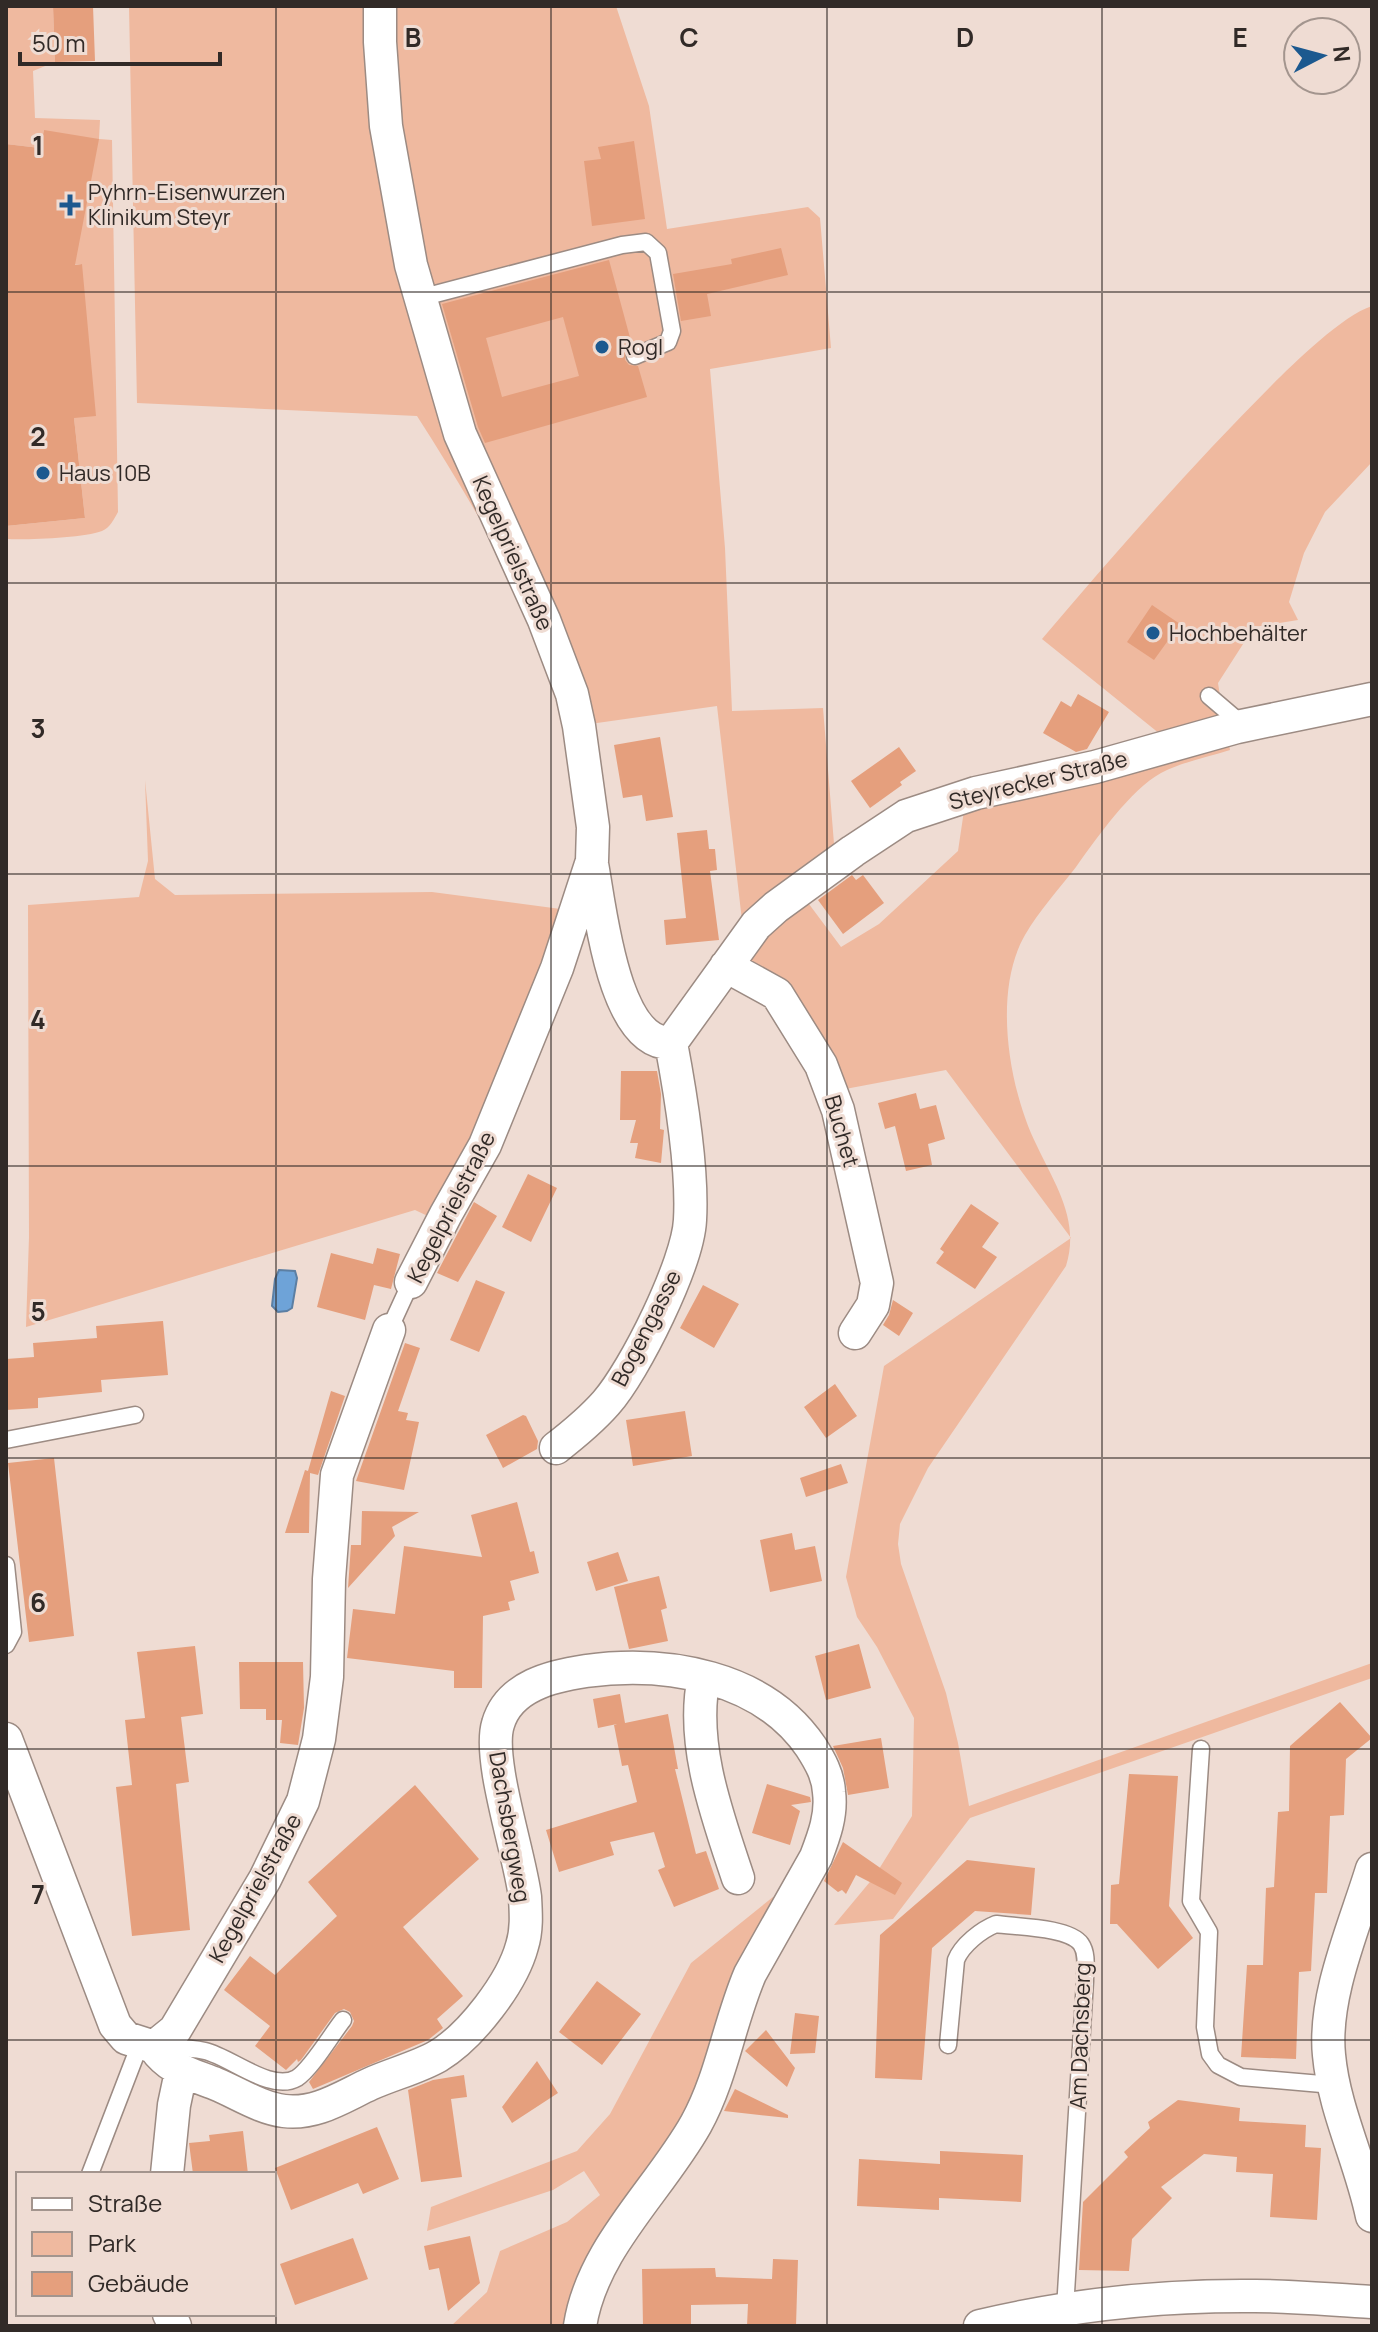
<svg xmlns="http://www.w3.org/2000/svg" width="1378" height="2332" viewBox="0 0 1378 2332" font-family="Manrope,sans-serif">
<rect width="100%" height="100%" fill="#efdcd3"/>
<!-- green -->
<path fill="#efb99f" d="M6,6H53L55,62L33,71L35,118L100,120L99,139L112,140L118,512C114,519 110,528 102,531C84,538 27,540 6,539V526L85,518L74,418L82,264L72,265L44,130L40,148L6,144Z
M129,6H616L649,106L667,229L808,207L820,218L831,348L710,369L725,548L732,711L823,708L835,856L743,929L717,706L590,724C536,619 481,515 417,416L137,403Z
M1372,306V462L1325,512L1304,553L1289,602L1298,620L1254,627L1218,683L1224,722L1160,734L1042,639C1116,552 1191,466 1272,385C1294,363 1343,315 1372,306Z
M1227,735L1230,750C1208,757 1182,762 1161,773C1131,789 1096,839 1076,867C1059,889 1039,911 1025,935C992,992 1009,1090 1037,1146C1056,1186 1080,1221 1066,1266L928,1468L900,1524L898,1544L901,1564L946,1693L958,1743L969,1806L1372,1663V1678L970,1818L893,1919L834,1925L874,1877L912,1816L914,1718L877,1647L857,1617L846,1577L884,1366L1071,1238L946,1070L840,1090L748,967L759,931L803,896L841,947L879,924L958,851L965,804Z
M145,780L155,879L175,895L432,892L568,910L515,1054L432,1218L415,1210L26,1327L29,1237L28,905L139,897L148,861Z
M773,1897L783,1904L698,2099L570,2326H451L487,2292L500,2251L567,2222L600,2195L584,2171L553,2190L427,2231L431,2207L577,2151L610,2114L691,1963Z"/>
<!-- water -->
<path fill="#6ea3d8" stroke="#5c7fa3" stroke-width="2" d="M279,1270L295,1271L297,1278L292,1308L287,1311L278,1312L272,1306L275,1279Z"/>
<!-- building -->
<path fill="#e59f7d" fill-rule="evenodd" d="M53,6H93L95,61L55,62Z
M44,130L99,139L75,265L82,264L96,416L74,418L85,518L6,526V144L40,148Z
M634,141L645,219L592,226L584,161L601,159L598,147Z
M781,248L788,275L707,294L711,316L681,321L673,274L732,264L731,259Z
M609,260L632,345L626,350L625,360L629,365L638,366L647,397L485,443L478,427L442,304ZM563,317L579,376L502,397L486,338Z
M1152,605L1180,624L1154,660L1127,642Z
M1078,694L1109,712L1087,749L1076,752L1043,733L1061,701L1071,707Z
M660,737L673,817L646,821L642,795L623,798L614,745Z
M899,747L916,771L900,782L902,785L870,808L851,781Z
M707,830L709,849H715L717,870L710,871L719,940L666,945L664,920L686,918L677,833Z
M852,875L856,880L863,875L884,903L843,934L818,900Z
M621,1071H657L661,1094L660,1129L664,1130L661,1163L635,1158L638,1143H630L636,1120H620Z
M916,1093L920,1109L936,1105L945,1139L928,1144L932,1165L906,1171L895,1126L885,1129L878,1103Z
M528,1174L557,1188L531,1242L502,1227Z
M474,1202L497,1216L458,1282L437,1273Z
M971,1204L999,1223L982,1247L997,1257L975,1289L936,1263L944,1252L940,1249Z
M377,1248L400,1254L391,1289L374,1285L365,1320L317,1307L331,1253L373,1264Z
M476,1280L505,1292L479,1352L450,1340Z
M703,1285L739,1304L714,1348L680,1328Z
M893,1300L913,1313L899,1336L883,1325L889,1315Z
M163,1321L168,1375L101,1380L102,1392L38,1398V1408L6,1410V1359L34,1357L33,1343L97,1338L96,1326Z
M405,1343L420,1348L398,1411L408,1413L406,1420L419,1422L404,1490L356,1481Z
M835,1384L857,1416L826,1438L804,1407Z
M331,1391L345,1396L318,1475L310,1473L309,1533H285L305,1470L308,1471Z
M685,1411L692,1456L633,1466L626,1420Z
M523,1415L526,1416L538,1441L537,1449L503,1468L486,1435Z
M54,1458L74,1636L29,1642L8,1463Z
M841,1464L848,1483L806,1497L800,1478Z
M517,1502L530,1552L534,1551L539,1573L510,1581L515,1600L508,1602L510,1610L483,1616L482,1688H454V1671L347,1658L353,1609L395,1614L404,1546L482,1557L471,1515Z
M362,1511L419,1512L392,1527L395,1536L348,1588L351,1545H361Z
M792,1533L795,1550L815,1546L822,1581L770,1592L760,1540Z
M618,1552L628,1581L596,1591L587,1562Z
M659,1576L667,1608L661,1610L668,1641L629,1649L614,1587Z
M859,1644L871,1688L826,1700L815,1656Z
M195,1646L203,1714L181,1717L189,1782L176,1784L190,1930L132,1936L116,1787L132,1785L125,1720L145,1718L137,1652Z
M239,1662H303L304,1708L298,1745L280,1743L282,1720H266V1709H240Z
M620,1694L625,1723L668,1714L678,1769H675L696,1854L706,1851L719,1889L674,1907L658,1870L665,1867L654,1832L610,1842L614,1855L559,1872L546,1830L637,1802L628,1765L622,1766L614,1725L617,1724L598,1728L593,1699Z
M1340,1702L1372,1738L1346,1759L1344,1815L1330,1816L1327,1893H1315L1311,1971L1299,1972L1296,2059L1241,2057L1247,1965H1263L1266,1888L1274,1887L1278,1812L1289,1811L1290,1746Z
M881,1738L889,1788L848,1795L843,1768L833,1746Z
M1129,1774L1178,1776L1169,1906L1193,1938L1158,1969L1117,1924H1110L1111,1885L1119,1884Z
M767,1784L810,1797L811,1802L791,1805L800,1811L790,1845L752,1833Z
M415,1785L479,1859L403,1927L463,1996L437,2019L443,2028L428,2040L313,2089L309,2082L352,2026L354,2021L350,2012L344,2009L335,2013L301,2060L298,2062L297,2059L286,2070L255,2046L270,2026L224,1990L250,1956L275,1975L337,1916L308,1882Z
M843,1842L902,1883L895,1895L856,1875L846,1894L842,1890L838,1892L824,1881Z
M967,1860L1035,1868L1031,1915L975,1911L932,1948L922,2080L875,2078L880,1935Z
M597,1981L641,2014L602,2065L559,2032Z
M795,2013L819,2016L815,2053L790,2054Z
M766,2030L795,2068L787,2087L745,2051Z
M537,2061L558,2093L512,2123L502,2107Z
M464,2075L467,2097L451,2099L462,2177L421,2182L408,2090L433,2080Z
M735,2089L788,2115V2118L724,2111Z
M1178,2100L1240,2108L1239,2121L1306,2125L1305,2147L1321,2148L1317,2220L1270,2217L1273,2174L1236,2172L1237,2157L1204,2154L1161,2187L1172,2198L1132,2239L1129,2271L1079,2270L1083,2202L1128,2157L1124,2152L1150,2128L1148,2122Z
M377,2127L399,2179L363,2194L358,2183L291,2210L275,2168Z
M243,2131L248,2174H193L189,2143L210,2141L209,2135Z
M940,2151L1023,2155L1021,2202L939,2198V2210L857,2206L859,2159L940,2164Z
M470,2236L480,2283L448,2311L439,2268L429,2270L424,2246Z
M353,2238L368,2279L295,2305L280,2264Z
M773,2259L798,2260L796,2326H747L748,2304L691,2305V2326H643L642,2269L715,2268L716,2277L772,2279Z"/>
<g fill="none" stroke-linecap="round" stroke-linejoin="round">
<!-- service casing -->
<g stroke="#9c8b83" stroke-width="19">
<path id="service" d="M420,298L622,245L646,242L658,253L672,331L668,342L635,356
M1209,696L1243,725
M389,1330L411,1282
M6,1440L135,1415
M6,1565L13,1632L6,1645
M1201,1749L1191,1901L1209,1932L1205,2027L1210,2054L1218,2065L1241,2077L1333,2085
M948,2045L956,1960C962,1945 981,1930 996,1924C1016,1927 1069,1927 1081,1944C1088,1954 1085,1969 1085,1981L1065,2309
M156,2048C172,2048 189,2047 205,2051C231,2057 271,2093 297,2078C312,2068 331,2035 343,2020
M90,2174L140,2044"/>
</g>
<!-- minor casing -->
<g stroke="#9c8b83" stroke-width="35">
<path id="minor" d="M380,6V42L386,126L411,265L460,434L544,620L572,694L579,726L593,827L592,861L557,968L485,1145L446,1214L411,1282
M592,864C600,906 613,1045 671,1043L756,925L776,907L853,851L906,816L976,793L1095,767L1237,727L1372,699
M726,966L777,994L821,1065L838,1110L877,1283L873,1305L855,1333
M556,1448C574,1434 591,1420 606,1403C635,1370 688,1263 690,1220C693,1168 681,1096 671,1043
M704,1677C690,1743 717,1815 738,1878
M6,1739L115,2025L126,2038L154,2047
M1372,1869C1355,1925 1323,1996 1329,2055C1334,2110 1361,2162 1372,2216
M154,2047C170,2070 191,2074 216,2084C238,2093 260,2108 284,2111C316,2115 342,2097 370,2084C392,2074 417,2068 438,2056C471,2036 512,1983 522,1946C527,1930 526,1914 525,1897C520,1855 487,1759 498,1724C509,1686 552,1676 586,1671C666,1660 763,1676 811,1747C820,1761 828,1775 829,1792C832,1815 824,1836 816,1857L750,1974C729,2023 722,2077 696,2124C659,2190 592,2248 580,2326
M154,2047L175,2030L265,1879L303,1801L319,1739L327,1677L329,1579L337,1475L389,1330
M167,2174L174,2105L181,2072
M169,2314L175,2326
M980,2326C1069,2305 1164,2295 1255,2296C1294,2296 1333,2300 1372,2302"/>
</g>
<!-- service -->
<use href="#service" stroke="#fff" stroke-width="16"/>
<!-- minor -->
<use href="#minor" stroke="#fff" stroke-width="32"/>
</g>
<!-- grid -->
<path fill="none" stroke="#312a27" stroke-width="2" stroke-opacity="0.55" d="M276,6V2326M551,6V2326M827,6V2326M1102,6V2326M6,292H1372M6,583H1372M6,874H1372M6,1166H1372M6,1458H1372M6,1749H1372M6,2040H1372"/>
<!-- markers -->
<g fill="#1c598f" stroke="#efdcd3" stroke-width="3">
<path d="M66 193h8v8h8v8h-8v8h-8v-8h-8v-8h8z"/>
<circle cx="602" cy="347" r="8"/>
<circle cx="43" cy="473" r="8"/>
<circle cx="1153" cy="633" r="8"/>
</g>
<g text-anchor="middle" dominant-baseline="central" stroke-width="6" stroke-linejoin="round" paint-order="stroke">
<!-- poi labels -->
<g font-size="22" fill="#312a27" stroke="#efdcd3" text-anchor="start">
<text x="88" y="192">Pyhrn-Eisenwurzen<tspan x="88" dy="25">Klinikum Steyr</tspan></text>
<text x="618" y="347">Rogl</text>
<text x="59" y="473">Haus 10B</text>
<text x="1169" y="633">Hochbehälter</text>
</g>
<!-- street labels -->
<g font-size="22" fill="#312a27" stroke="#efdcd3">
<text transform="translate(513 553) rotate(66)">Kegelprielstraße</text>
<text transform="translate(1038 780) rotate(-14)">Steyrecker Straße</text>
<text transform="translate(842 1131) rotate(74)">Buchet</text>
<text transform="translate(451 1207) rotate(-63)">Kegelprielstraße</text>
<text transform="translate(646 1328) rotate(-63)">Bogengasse</text>
<text transform="translate(510 1827) rotate(80)">Dachsbergweg</text>
<text transform="translate(255 1888) rotate(-61)">Kegelprielstraße</text>
<text transform="translate(1080 2036) rotate(-88)">Am Dachsberg</text>
</g>
</g>
<g font-size="26" text-anchor="middle" font-weight="bold" fill="#312a27" stroke="#efdcd3" stroke-width="6" stroke-linejoin="round" paint-order="stroke">
<text x="413" y="47">B</text>
<text x="689" y="47">C</text>
<text x="965" y="47">D</text>
<text x="1240" y="47">E</text>
<text x="38" y="155">1</text>
<text x="38" y="446">2</text>
<text x="38" y="738">3</text>
<text x="38" y="1029">4</text>
<text x="38" y="1321">5</text>
<text x="38" y="1612">6</text>
<text x="38" y="1904">7</text>
</g>
<!-- border -->
<rect width="1378" height="2332" fill="none" stroke="#312a27" stroke-width="16"/>
<!-- legend -->
<rect x="16" y="2172" width="260" height="144" fill="#efdcd3" stroke="#a3958e" stroke-width="2"/>
<rect x="32" y="2198" width="40" height="12" fill="#ffffff" stroke="#a3958e" stroke-width="2"/>
<text x="88" y="2212" font-size="24" fill="#312a27">Straße</text>
<rect x="32" y="2232" width="40" height="24" fill="#efb99f" stroke="#a3958e" stroke-width="2"/>
<text x="88" y="2252" font-size="24" fill="#312a27">Park</text>
<rect x="32" y="2272" width="40" height="24" fill="#e59f7d" stroke="#a3958e" stroke-width="2"/>
<text x="88" y="2292" font-size="24" fill="#312a27">Gebäude</text>
<!-- north arrow -->
<g transform="translate(1322 56) rotate(84)"><circle r="38" fill="#efdcd3" stroke="#a3958e" stroke-width="2"/>
<path d="M0-6L14 30L0 20L-14 30Z" fill="#1c598f"/>
<text y="-12" font-size="22" font-weight="bold" text-anchor="middle" fill="#312a27">N</text>
</g>
<!-- scale -->
<path d="M20 52v12h200v-12" fill="none" stroke="#312a27" stroke-width="4"/>
<text x="32" y="52" font-size="24" fill="#312a27" stroke="#efdcd3" stroke-width="6" paint-order="stroke">50 m</text>
</svg>
